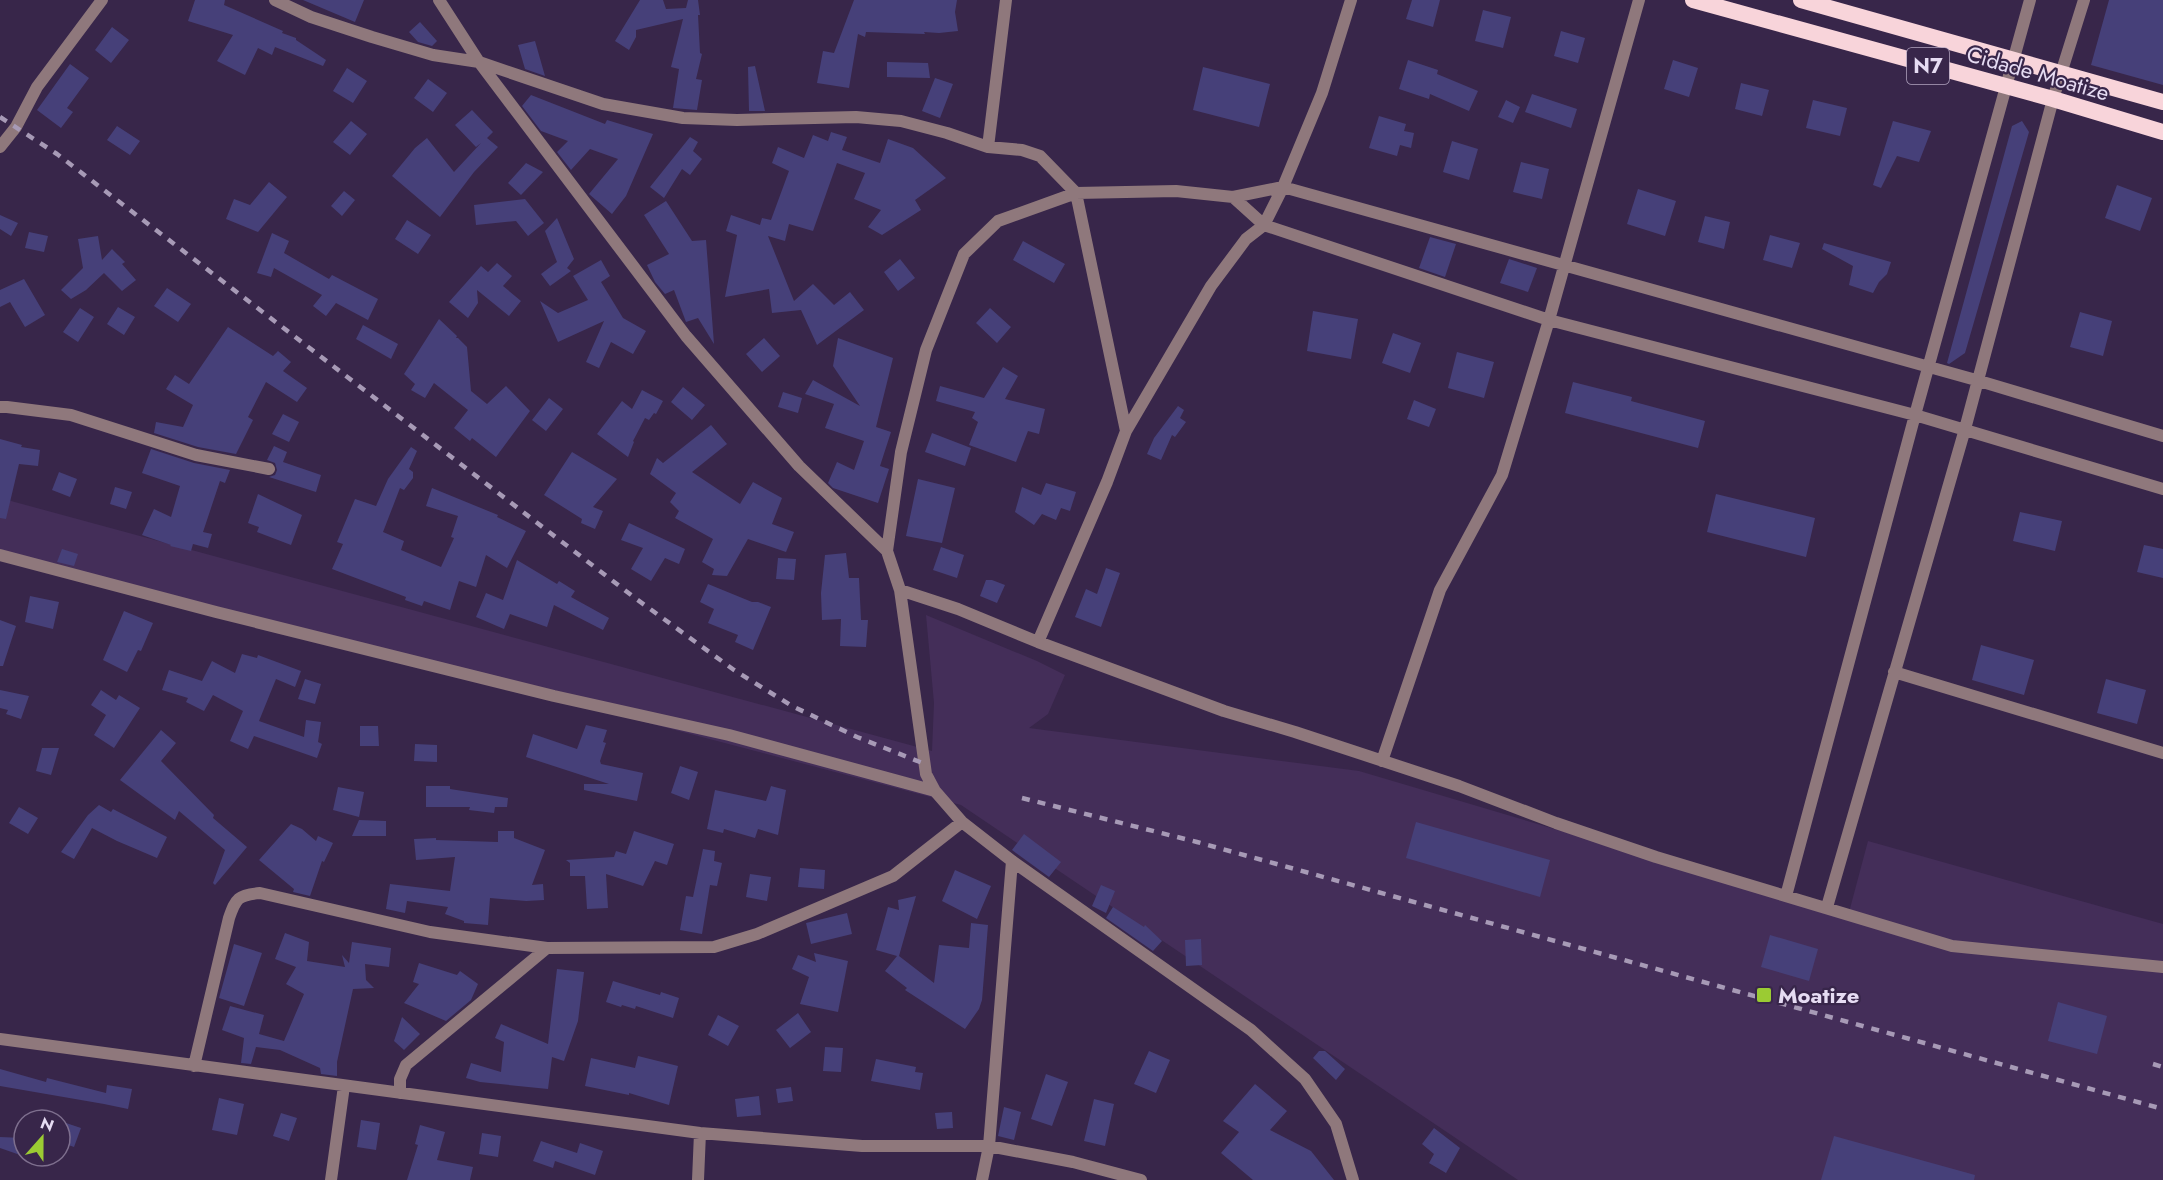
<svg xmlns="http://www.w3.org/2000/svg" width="2163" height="1180" viewBox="0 0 2163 1180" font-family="Jost,sans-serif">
<rect width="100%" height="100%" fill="#38264a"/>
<!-- built -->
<path fill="#442e59" d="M0,498L932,751L934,703L926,615L1037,661L1065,675L1048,714L1029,728L1359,771L1848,916L1868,841L2163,924V1180H1518L961,805L0,553Z"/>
<!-- building -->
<path fill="#464079" d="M195,0H225L224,5L283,31L282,33L296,38V40L326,60L323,66L275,47L272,55L258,48L245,75L217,61L233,35L188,21Z
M303,0H364L355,22Z
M640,0H663L666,9L686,8L688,0H698L700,15H698L700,53L702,54L696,79L702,80L697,110L673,108L679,69L671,67L683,19L636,30V37L629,50L615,41Z
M854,0H957L955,12L958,31L939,33L924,32L925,34L866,32L865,37L858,34L849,88L817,83L823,51L834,53Z
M1412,0H1440L1433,27L1406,19Z
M2109,0H2163V85L2091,65Z
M1483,10L1511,17L1503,48L1475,41Z
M420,22L437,41L432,46L418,42L409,32Z
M112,27L129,40L111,63L95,50Z
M1561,31L1585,38L1578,63L1554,56Z
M535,41L545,76L525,69L518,45Z
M1408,60L1438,70L1437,74L1478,91L1469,111L1430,94L1429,99L1399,89Z
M1673,60L1698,68L1689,97L1664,89Z
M887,62L928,63L930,78L887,77Z
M70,64L89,78L67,108L73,112L61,128L37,110Z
M755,66L765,111H749L748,67Z
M1203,67L1270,84L1259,127L1193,110Z
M347,68L367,81L353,103L333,91Z
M935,78L953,84L940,118L922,111Z
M428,79L447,93L433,112L414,98Z
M1741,83L1769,90L1762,116L1735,109Z
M1532,94L1577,109L1571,128L1525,112Z
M531,95L605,124L607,120L653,134L626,196L612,214L589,194L618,159L590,149L571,170L557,152L568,141L541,131L522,106Z
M1506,100L1520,107L1513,123L1498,117Z
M1813,100L1847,108L1840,136L1806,128Z
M472,110L493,132L487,138L498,147L474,172L440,217L392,176L415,148L427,138L454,172L481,143L476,147L455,125Z
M1379,116L1406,124L1404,131L1414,133L1411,148L1400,145L1397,156L1369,148Z
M351,121L367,134L350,155L333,142Z
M1893,121L1931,131L1919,162L1897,156L1881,188L1873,185Z
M2022,121L2029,132L1965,353L1949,364L1947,363L2012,126Z
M117,126L140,141L130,155L107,140Z
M831,132L847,137L842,150L880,163L888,139L913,148L946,178L915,200L921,210L882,235L868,227L881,210L854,199L865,173L837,163L813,231L789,224L785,241L768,236L794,301L813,284L834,305L850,292L864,310L817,345L801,310L772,313L769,289L725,297L737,235L726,231L731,215L760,225L762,218L771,220L789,171L772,163L778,147L804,158L813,135L828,141Z
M690,137L698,142L693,151L702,159L690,175L682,169L664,198L650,187Z
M1452,141L1478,149L1469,180L1443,172Z
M1521,162L1549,169L1542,199L1513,192Z
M526,163L543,172L521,195L508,183Z
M269,182L287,197L258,232L226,219L234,199L250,205Z
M2117,185L2152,198L2140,231L2105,218Z
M1638,189L1676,201L1665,236L1627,224Z
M344,191L355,200L342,216L331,206Z
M525,199L544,223L528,236L516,221L476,225L474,205Z
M666,201L692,241L706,240L714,344L698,318L686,322L674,290L665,294L655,282L647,265L669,254L644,215Z
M0,215L18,223L11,236L0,229Z
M1705,216L1730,222L1724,249L1698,242Z
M557,218L574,259L567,268L571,271L550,286L541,274L557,262L545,231Z
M407,220L431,235L418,254L395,239Z
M29,232L48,236L44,252L25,248Z
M272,233L289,241L284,253L329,279L332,275L378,299L368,320L336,303L326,316L313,306L322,295L274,268L271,277L257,273Z
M1770,235L1800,243L1792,268L1763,260Z
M98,236L102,260L112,249L125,262L122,264L136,280L122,291L104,273L86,290L71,299L61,290L83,268L78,239Z
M1430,237L1456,244L1445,277L1419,268Z
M1023,241L1065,264L1054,283L1013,260Z
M1824,243L1891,262L1887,274L1879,282L1873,293L1849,285L1853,266L1822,249Z
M900,259L915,278L898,291L884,272Z
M1509,259L1537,268L1528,292L1500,283Z
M601,260L610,276L601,282L623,318L646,331L633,354L611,342L599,368L586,362L604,321L558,342L540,301L558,313L588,300L573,276Z
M497,263L512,276L503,286L521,301L509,316L477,290L478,303L468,318L449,302L481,266L488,272Z
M24,279L45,315L25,327L10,302L0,307V290Z
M167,288L191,304L178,322L154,306Z
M118,307L135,317L124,335L107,324Z
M80,308L94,317L78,342L63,332Z
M990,308L1011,327L997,343L976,323Z
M1313,311L1358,319L1351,359L1307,351Z
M2080,312L2112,321L2103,356L2070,347Z
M439,319L457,336L456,338H458L467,347L471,391L487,404L506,386L530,411L496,457L472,438L470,441L454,428L468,410L434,383L425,398L411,390L415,384L404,374Z
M363,325L398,344L391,359L356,339Z
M228,327L273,356L278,351L291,362L283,371L307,388L297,402L266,382L248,417L253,420L236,454L198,447L154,433L156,422L183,427L193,405L166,389L175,375L189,384Z
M1393,333L1421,343L1410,373L1382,363Z
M764,338L780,356L762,372L746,354Z
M838,338L893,358L876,427L891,432L880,466L889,469L878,503L833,488L828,483L837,462L854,470L864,441L825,428L834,404L805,394L813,380L860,406L833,366Z
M1457,352L1494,362L1484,398L1448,388Z
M1003,367L1018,376L1005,399L1045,409L1039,434L1028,431L1016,462L969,445L978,422L972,418L975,412L936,401L940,386L984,398Z
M1573,382L1632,397L1631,401L1705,421L1698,448L1565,413Z
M683,387L705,405L692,420L671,402Z
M642,390L663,401L656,414L654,413L649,420L645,418L633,441L634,442L628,457L597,434L622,401L632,409Z
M783,392L802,398L798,413L778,407Z
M549,398L563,409L546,431L532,420Z
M1414,400L1436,409L1429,427L1407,419Z
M1178,406L1184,410L1180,418L1186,422L1175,437L1172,435L1161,460L1147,454L1154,438Z
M283,414L299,422L289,442L272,434Z
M711,425L727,444L692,472L740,504L753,482L782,498L772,524L794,532L786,552L748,539L727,576L712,575L714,569L702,562L713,539L675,518L679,511L670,502L676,493L650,474L657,458L663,463Z
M932,433L971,448L965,466L925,452Z
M0,439L22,445L21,447L40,450L38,466L19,464L6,519L0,518Z
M274,446L287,452L283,462L321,475L316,492L269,477L275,475L277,470L275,463L267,460Z
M411,447L417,451L409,469L413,472V478L404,490L400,488L383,532L404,541L401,550L441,567L454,538L451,537L458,516L426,506L432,488L498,515L497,517L526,531L507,568L486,555L476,587L459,581L450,610L424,601L422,606L405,600L406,597L332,569L343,544L337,542L355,499L376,506L388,479Z
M151,449L194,463L230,470L225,483L220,481L203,532L212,534L208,548L193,544L191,551L170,546L171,545L142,535L154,509L171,517L180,486L142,473Z
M572,452L617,479L593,507L603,511L595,529L581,523L582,519L544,495Z
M59,472L77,479L70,497L52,490Z
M918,479L955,488L942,543L906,536Z
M1046,483L1076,492L1070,511L1061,508L1056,520L1042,514L1034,525L1015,512L1022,487L1041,495Z
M115,487L132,492L126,509L110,504Z
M258,494L302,515L291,545L257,532L259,527L248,523Z
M1716,494L1815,518L1806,557L1707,532Z
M2020,512L2062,521L2055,551L2013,541Z
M629,523L685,549L679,564L665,558L651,581L631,569L643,548L621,540Z
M2144,545L2163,549V578L2137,572Z
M941,547L964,555L957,578L933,570Z
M62,549L78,554L74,566L57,562Z
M846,553L849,578H859L861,620H868L866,647L840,646L841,619L822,620L821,593L825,555Z
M778,558L796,559L794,580L776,579Z
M517,560L557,584L559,581L575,591L571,597L609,618L603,630L554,605L547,627L510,614L504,629L476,617L486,593L503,600Z
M1106,568L1120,573L1101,627L1075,617L1086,589L1097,594Z
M986,580H992L1005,585L997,603L980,596Z
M708,584L752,602H758L771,607L753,650L735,642L738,635L708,623L714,609L700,602Z
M30,596L59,602L53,629L25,622Z
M124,611L153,623L141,651L138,650L127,672L103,660Z
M0,620L16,626L3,666H0Z
M1981,645L2034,660L2024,695L1972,680Z
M242,654L257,658L258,655L301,671L295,687L276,679L259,721L304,737L306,720L321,722L318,742L322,744L317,758L254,736L248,749L230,741L243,711L213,695L204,711L186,702L188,698L162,690L169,670L202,681L212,661L235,673Z
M305,679L321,684L315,704L298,699Z
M2106,679L2146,690L2137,724L2097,713Z
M0,690L29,696L21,719L6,714L8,710L0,708Z
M101,690L116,700L119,695L140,708L114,748L94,735L106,715L91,705Z
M586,725L607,730L603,742L606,743L600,761L601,764L643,773L637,801L584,790V784H609L526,757L533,734L577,749Z
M360,726H378L379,746H360Z
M161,730L176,743L161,761L214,815L213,818L247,847L215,885L213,883L225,850L179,811L175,820L120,780Z
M415,744L437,745V762L414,761Z
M42,748H59L51,775L36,771Z
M680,766L698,772L689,800L671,793Z
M426,786H450V789L508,798L507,807H495L494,813L469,810L470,807H426Z
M771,786L786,790L778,835L758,829L755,838L724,829L723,833L707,829L715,790L766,801Z
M338,787L364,792L359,817L333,810Z
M99,805L111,812L113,809L167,837L157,858L117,841L92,828L74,859L61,852L88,815Z
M19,807L38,818L28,834L9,823Z
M359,820L386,821V836H352Z
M1416,822L1550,860L1540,897L1406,858Z
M291,824L302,829L316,841L318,836L333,843L324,862L322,861L310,896L293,892L294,889L259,860Z
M498,831H514V838L545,850L532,885L543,884L544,900L526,901L490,898L488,925L464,923V921L445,914L448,907L407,901L405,913L386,909L390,884L450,891L455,857L416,860L414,839L436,838V840L498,842Z
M634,831L674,844L667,865L655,861L643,886L606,874L608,908L587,909L585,876H570V863L566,860L614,857L616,851L626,854Z
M1024,834L1061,862L1049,877L1012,850Z
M703,849L715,851L714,861L722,863L717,886L710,885L702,934L680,930L686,896L693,897Z
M800,868L825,870L824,889L798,887Z
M955,870L991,886L977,919L942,901Z
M750,874L771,877L767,901L746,897Z
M1101,885L1115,891L1106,913L1092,906Z
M916,896L899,956L934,983L939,945L969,948L971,923L988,925L982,1000L979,1009L965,1029L905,990L907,988L885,971L897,956L876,950L888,907L899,910L898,900Z
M1113,907L1144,927L1145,925L1162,941L1153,951L1106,918Z
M847,913L852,934L811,944L806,923Z
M285,933L309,942L307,961L345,967L342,955L349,963L352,942L391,948L389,967L365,964L366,980L374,988L353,989L337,1062V1076L321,1074L320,1068L280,1050L256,1047L251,1064L241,1063L244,1038L222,1030L230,1006L264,1015L259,1034L284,1041L304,994L286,984L296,967L275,959Z
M1770,935L1818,949L1809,981L1761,967Z
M1201,939L1202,965L1186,966L1185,940Z
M234,944L262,953L244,1006L219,998Z
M814,953L848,961L838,1012L800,1004L809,977L792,969L798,955L816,962Z
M419,963L457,975L460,971L478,984L471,1000L446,1021L404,1003L419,984L413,982Z
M557,969L584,972L578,1021L564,1061L552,1057L548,1089L480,1082L466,1078L471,1063L501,1072L504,1042L495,1038L501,1024L548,1044Z
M613,981L660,995L661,992L679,998L673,1018L636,1006L635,1009L622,1005L621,1007L606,1002Z
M2058,1002L2107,1016L2097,1054L2048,1041Z
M798,1013L811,1032L790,1048L776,1030Z
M718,1015L739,1026L728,1046L708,1035Z
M402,1017L420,1034L404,1050L394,1041Z
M825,1047L843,1048L841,1072L823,1071Z
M1149,1051L1170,1060L1156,1093L1134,1084Z
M1319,1051H1325L1345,1069L1336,1080L1313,1058Z
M638,1056L678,1066L669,1105L629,1093V1095L585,1086L591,1058L635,1068Z
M876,1059L916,1067L915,1072L923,1073L920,1090L871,1081Z
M0,1069L46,1082L47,1078L106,1093L107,1085L132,1089L128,1109L104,1104L105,1098L104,1104L0,1086Z
M1046,1074L1068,1082L1052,1126L1031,1119Z
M1255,1084L1287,1111L1270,1130L1311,1151L1334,1180H1253L1221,1153L1239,1132L1223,1121Z
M791,1087L793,1101L778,1103L776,1089Z
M759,1096L761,1115L737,1117L735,1099Z
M219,1098L244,1104L237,1135L212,1130Z
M1094,1099L1114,1104L1105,1146L1084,1141Z
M1004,1107L1021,1112L1014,1140L998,1136Z
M952,1112L953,1128L937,1129L935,1113Z
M281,1113L297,1118L289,1141L273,1136Z
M361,1120L380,1123L376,1150L357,1147Z
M60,1121L81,1128L74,1147L60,1142Z
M420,1125L445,1132L437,1160L473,1167L470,1180H407L418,1145L415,1144Z
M1434,1128L1460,1148L1446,1173L1429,1163L1434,1154L1422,1144Z
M482,1133L501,1136L498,1157L479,1154Z
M1834,1136L1975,1175L1974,1180H1821Z
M0,1137L24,1138L23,1156L0,1148Z
M541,1141L577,1153L580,1143L603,1151L595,1175L555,1161L553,1168L533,1161Z"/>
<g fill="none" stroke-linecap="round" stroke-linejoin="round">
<!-- minor -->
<path stroke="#8f787c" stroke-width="12" d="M275,0L311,17L372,37L433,55L479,62L603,104L683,118L737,120L856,117L901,121L947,133L988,147L1022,150L1040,156L1076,193L1126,431
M439,0L479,62L686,336L799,466L887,551L900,590L926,774L935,791L962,822L1012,861L1251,1030L1305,1079L1336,1124L1353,1180
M0,147L16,127L37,87L102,0
M988,147L1006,0
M1233,197L1264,225L1549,320L1915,415L2163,489
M0,407H7L71,415L196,455L269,469
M887,551L901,452L926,350L964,254L998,221L1076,193L1176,191L1233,197L1283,187L1976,380L2163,436
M0,555L216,612L554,696L729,735L935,791
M900,590L958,609L1038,642L1224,711L1295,732L1459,786L1556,823L1656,857L1952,946L2163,967
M1038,642L1107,482L1126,431L1211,286L1246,239L1264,225L1283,187L1322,93L1351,0
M1894,672L2163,753
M1382,761L1440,590L1502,475L1549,320L1639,0
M1786,896L1915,415L2030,0
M1827,907L1965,429L2053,99L2084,0
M0,1039L700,1133L862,1146H989L1073,1162L1141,1180
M194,1066L229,918C236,898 238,895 260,893L430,932L547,948L714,947L757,934L893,876L962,822
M400,1093V1079L406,1065L547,948
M331,1180L344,1086
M698,1180L700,1133
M982,1180L989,1146L1012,861"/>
<!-- trunk -->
<path stroke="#f8d4da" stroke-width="16" d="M1693,0L2053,99L2163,132
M1801,0L2163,102"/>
<!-- rail -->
<path stroke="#a79ab6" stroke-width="4.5" stroke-dasharray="8 8" stroke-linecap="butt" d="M0,117L57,154L635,598L734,670L792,706L857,737L925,764
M1022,798L1197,842L2163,1109
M2153,1064L2163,1067"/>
</g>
<!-- markers -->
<rect fill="#9bcb33" stroke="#38264a" stroke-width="2" x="1756" y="987" width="16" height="16" rx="3"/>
<g text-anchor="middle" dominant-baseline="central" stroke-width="4.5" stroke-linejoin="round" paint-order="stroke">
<!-- shield labels -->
<rect fill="#38264a" stroke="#b2a5c0" stroke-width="1.5" x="1907" y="48" width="42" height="36" rx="4.5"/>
<g font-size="21" font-weight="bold" fill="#e6dcf3">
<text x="1928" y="66">N7</text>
</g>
<!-- street labels -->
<g font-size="22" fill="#e6dcf3" stroke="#38264a">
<text transform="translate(2038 73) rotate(16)">Cidade Moatize</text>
</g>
<!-- poi labels -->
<g font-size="22" font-weight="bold" fill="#e6dcf3" stroke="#38264a" text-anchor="start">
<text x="1778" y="995">Moatize</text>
</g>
</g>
<!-- north arrow -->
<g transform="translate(42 1138) rotate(21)"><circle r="28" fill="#38264a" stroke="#7e6f8e" stroke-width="1.5"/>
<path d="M0-4.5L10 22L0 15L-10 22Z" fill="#9bcb33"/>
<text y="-9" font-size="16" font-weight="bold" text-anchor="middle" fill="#e6dcf3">N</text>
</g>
</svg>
